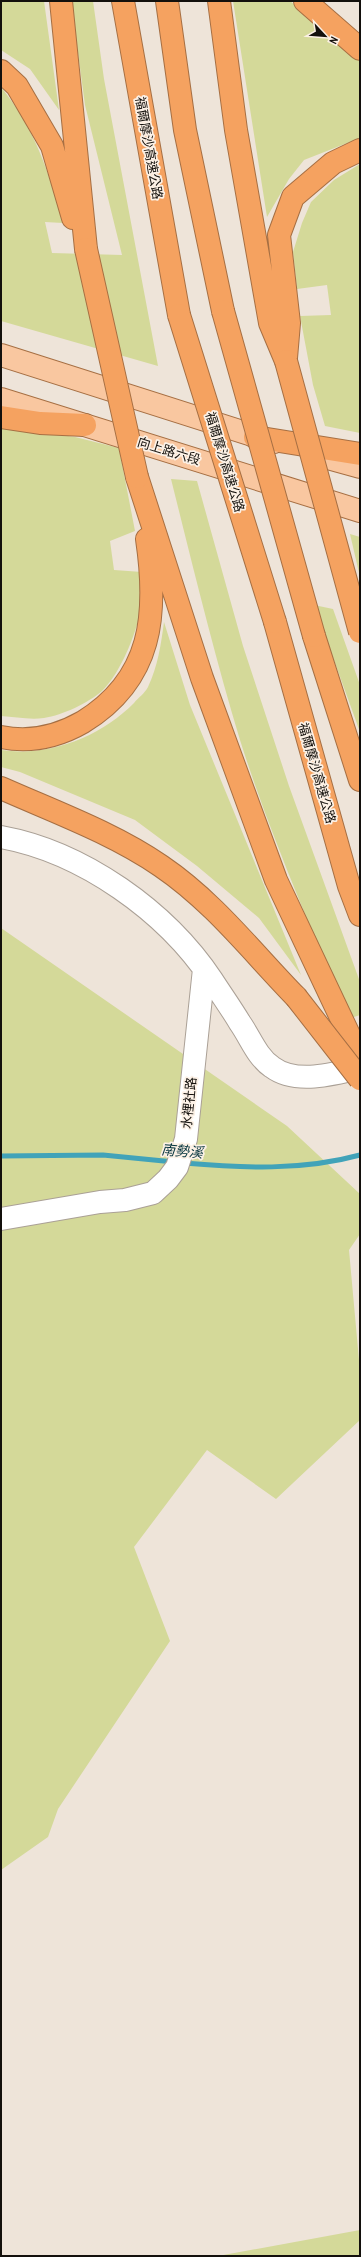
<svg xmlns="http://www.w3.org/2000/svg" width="361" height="2257" viewBox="0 0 361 2257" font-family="'Archivo Narrow','Noto Sans TC',sans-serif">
<rect width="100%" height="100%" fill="#eee4d9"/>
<!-- green -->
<path fill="#d4d999" d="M1,1H44L59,110L30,69L1,50Z
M71,1H93L104,79L158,366L1,321V87C36,131 48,170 63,223L45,222L52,253L122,255L85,105Z
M233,1H290L360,57V138L304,160L289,179L267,217Z
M360,164V433L325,426L313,385L300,316L331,315L327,285L297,289L293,252L302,223L311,202L334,180Z
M1,426L75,437L119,448L135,531L110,541L114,570L142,572C142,582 144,593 142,602C139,628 121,673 102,691C88,703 63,715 44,718C30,720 15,717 1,716Z
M171,479L197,481L243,646L289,786L360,982V1015L348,1019C311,927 270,835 240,740C214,654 193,567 171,479Z
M350,534L360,537V577Z
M314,605L333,609L360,685V732Z
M164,622L190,705L301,975L259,918L197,866L135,820L20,772L1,767V750C50,757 100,737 134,703C138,698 145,693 148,687C158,666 161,644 164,622Z
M1,928L287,1126L360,1194V1234L349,1250L360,1371V1420L276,1499L207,1450L134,1547L170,1641L58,1809L48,1837L1,1870Z
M360,2230V2256H218Z"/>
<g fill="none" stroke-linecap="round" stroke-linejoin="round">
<!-- stream -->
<path stroke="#41a3b9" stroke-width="5" d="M1,1156L103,1155L174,1162
M184,1163C242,1168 302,1171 360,1155"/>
<!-- minor casing -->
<g stroke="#aaa096" stroke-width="24">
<path id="minor" d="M1,837C83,852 166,911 212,980C221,994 231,1008 240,1023C250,1037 257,1057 272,1067C296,1085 333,1074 360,1068
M1,1219L100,1202L125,1200L153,1193L168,1179L177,1167L186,1139L204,969"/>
</g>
<!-- major casing -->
<g stroke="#a66f43" stroke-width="24">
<path id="major" d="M1,355L274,442
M1,399L360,511
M313,454L360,467"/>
</g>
<!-- highway casing -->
<g stroke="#a66f43" stroke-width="24">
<path id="highway" d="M61,1L86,249
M123,1L179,315
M167,1L185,130L223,311
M219,1L236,130L270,323L286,361
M305,1L360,49
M1,71L17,86L52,146L73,218
M286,358L289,323L279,235L293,197L333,163L360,150
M1,417L40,423L85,425
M255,437L360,454
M137,477L202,678L276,880L360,1058
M275,622L349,886L360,915
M314,636L360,780
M1,737C31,743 57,737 83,722C153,679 158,614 147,539
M1,788C55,812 113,833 161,866C214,902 252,952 296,997"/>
</g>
<!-- minor -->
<use href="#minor" stroke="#fff" stroke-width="22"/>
<!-- major -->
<use href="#major" stroke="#f9c7a0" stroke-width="22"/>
<!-- highway -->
<use href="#highway" stroke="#f5a260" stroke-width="22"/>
<!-- highway-bridge casing -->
<g stroke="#a66f43" stroke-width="24" stroke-linecap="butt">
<path id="highway-bridge" d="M86,249L137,477
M223,311L314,636
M179,315L275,622
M286,361L360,632
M296,997L360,1079"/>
</g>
<!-- highway-bridge -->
<use href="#highway-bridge" stroke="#f5a260" stroke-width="22"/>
</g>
<g text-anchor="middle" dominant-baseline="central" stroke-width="3.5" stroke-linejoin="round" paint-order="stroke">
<!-- street labels -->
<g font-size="13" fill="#13100c" stroke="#fcf1e6">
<text transform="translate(149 148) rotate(80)">福爾摩沙高速公路</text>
<text transform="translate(169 451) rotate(17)">向上路六段</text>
<text transform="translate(225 462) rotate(73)">福爾摩沙高速公路</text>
<text transform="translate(317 773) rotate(74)">福爾摩沙高速公路</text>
<text transform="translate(189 1103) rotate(-84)">水裡社路</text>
</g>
<!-- water labels -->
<g font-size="14" font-style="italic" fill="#02323c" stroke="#fcf1e6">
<text transform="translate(182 1151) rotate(5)">南勢溪</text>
</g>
</g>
<!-- border -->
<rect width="361" height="2257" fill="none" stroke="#13100c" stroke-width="4"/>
<!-- north arrow -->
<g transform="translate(325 36) rotate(116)" stroke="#fcf1e6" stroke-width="3" paint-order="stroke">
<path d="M0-3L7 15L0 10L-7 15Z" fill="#13100c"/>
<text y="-6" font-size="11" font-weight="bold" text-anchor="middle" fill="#13100c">N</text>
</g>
</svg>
